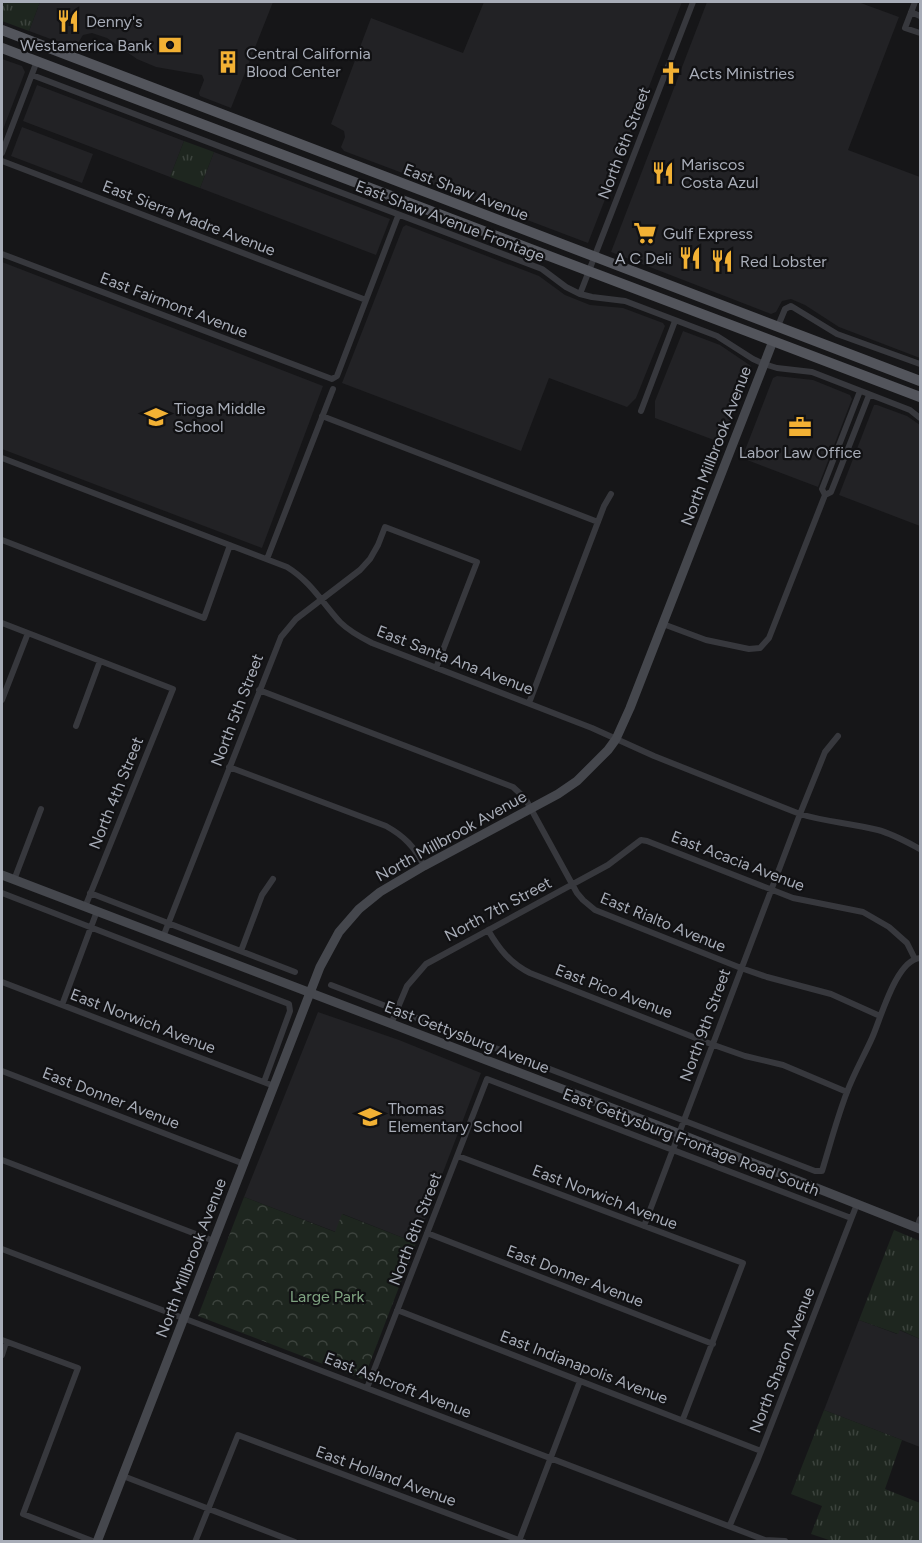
<svg xmlns="http://www.w3.org/2000/svg" width="922" height="1543" viewBox="0 0 922 1543" font-family="Figtree,sans-serif">
<defs>
<pattern id="grass-tufts" width="24" height="20" patternUnits="userSpaceOnUse" patternTransform="scale(1.5)"><rect width="24" height="20" fill="#1e261f"/><path d="M3 7l-1-3M5 7V3M7 7l1-3M15 17l-1-3M17 17v-4M19 17l1-3" fill="none" stroke="#3c433d"/></pattern>
<pattern id="park-crowns" width="20" height="18" patternUnits="userSpaceOnUse" patternTransform="scale(1.5)"><rect width="20" height="18" fill="#1e261f"/><path d="M2 6a3 3 0 1 1 6 0M12 15a3 3 0 1 1 6 0" fill="none" stroke="#3c433d"/></pattern>
</defs>
<rect width="100%" height="100%" fill="#161618"/>
<!-- built -->
<path fill="#222225" d="M40,2L166,3L273,2L231,108L200,96L199,93L204,80L202,75L156,67L137,59L107,38L92,33L83,35L75,48L29,31Z
M484,2H682L588,243L344,151L341,147L345,137L344,131L331,124L371,18L463,53Z
M707,2H858L899,17L848,150L920,177V358L839,327L805,305L791,299L782,301L776,312L771,314L611,252Z
M2,59L22,66L25,72L2,132Z
M37,85L184,141L170,177L23,121Z
M22,127L93,154L82,183L11,156Z
M214,152L390,219L376,255L200,188Z
M406,225L539,276L565,295L590,305L623,308L663,323L665,326L636,398L627,407L549,378L521,451L342,383L403,227Z
M2,262L323,386L262,548L2,449Z
M683,331L720,345L751,366L722,443L655,418V401Z
M777,376L813,380L850,395L852,399L818,487L742,458L773,378Z
M874,405H877L907,416L920,425V526L839,495Z
M318,1012L399,1040L481,1073L416,1243L343,1214L336,1232L244,1197Z
M859,1320L897,1334L899,1330L920,1339V1447L824,1410Z"/>
<!-- grass -->
<path fill="url(#grass-tufts)" d="M2,2H40L29,31L2,21Z
M184,141L214,152L200,188L170,177Z
M894,1230L920,1241V1339L900,1330L898,1334L859,1320Z
M824,1410L902,1440L885,1489L920,1503V1541H832L811,1534L822,1506L791,1494Z"/>
<!-- park -->
<path fill="url(#park-crowns)" d="M244,1197L335,1232L342,1214L416,1243L364,1378L362,1379L198,1316Z"/>
<g fill="none" stroke-linecap="round" stroke-linejoin="round">
<!-- street -->
<path stroke="#37383d" stroke-width="6" d="M915,2L905,28L920,33
M911,12L920,16
M32,75L542,269L566,287L580,294L592,297L625,301L717,336L753,359L764,364L777,368L812,372L910,410L920,418
M2,153L37,61
M2,161L366,300
M2,254L332,379L337,376L398,216
M580,294L693,2
M778,326L785,309L791,306L837,334L920,364
M641,411L675,321
M322,416L598,522
M2,458L287,567C310,581 322,602 340,622C349,631 360,637 372,643L592,728L654,756L800,814C825,822 852,823 878,830C893,834 907,842 920,849
M825,495L822,489L860,391
M2,540L204,618L230,545
M267,559L333,389
M2,623L173,689L85,907
M663,624L706,640L749,649L760,648L769,638L825,495L831,492L835,482L869,395
M259,690L513,787L525,798L577,893L583,900L595,910L741,968L767,977L831,994L880,1016
M2,700L28,633
M529,703L604,506L611,494
M76,726L100,661
M229,767L386,826C404,836 415,847 424,866
M14,880L41,809
M2,893L289,1004L290,1011L264,1082
M90,893L295,972
M488,930C499,949 510,963 530,973L711,1044L745,1056L783,1065L847,1092
M163,937L281,637L296,619L360,570L370,559L378,545L385,527L477,562L436,668
M241,951L262,895L273,879
M2,982L274,1086
M331,985L815,1171H822C830,1145 837,1118 847,1092C854,1073 864,1056 872,1038C881,1018 896,960 920,958
M62,1005L97,911
M391,1024L407,986L426,964L608,865L641,840L647,841L793,898L863,912L889,927L907,943L915,959
M2,1071L244,1164
M458,1156L743,1263L683,1419
M2,1160L214,1241
M644,1226L800,814L825,752L838,736
M917,1228L920,1219
M427,1233L713,1344
M2,1249L765,1540L785,1541
M397,1310L761,1451
M2,1340L78,1368L23,1514L95,1542
M2,1355L6,1342
M367,1388L487,1079L851,1218
M123,1476L295,1542
M730,1525L758,1459L857,1204
M519,1541L580,1381
M195,1542L238,1435L524,1542"/>
<!-- secondary -->
<path stroke="#45474d" stroke-width="9" d="M2,875L680,1134L920,1229
M97,1542L320,967L339,932L359,909L380,892L424,866L558,794L577,781L608,750L616,739L630,708L773,341"/>
<!-- primary -->
<path stroke="#53555c" stroke-width="10" d="M2,30L920,381
M2,48L920,397"/>
</g>
<!-- icons -->
<defs>
<g id="restaurant-bare" transform="scale(1.8)"><path d="M-5-6h1v4h1v-4h1v4h1v-4h1v5L-1.5 .5V6h-2V.5L-5-1ZM5-6V6H3V1.5H1.5Q1.5-4 5-6Z" fill="#f2b134" stroke="#111113" stroke-width="2.5" paint-order="stroke"/></g>
<g id="bank-bare" transform="scale(1.8)"><path d="M-6-4H6V4H-6ZM0-2.3a2.3 2.3 0 1 0 0 4.6a2.3 2.3 0 1 0 0-4.6Z" fill="#f2b134" stroke="#111113" stroke-width="2.5" paint-order="stroke"/></g>
<g id="building-bare" transform="scale(1.8)"><path d="M-4-6H4V6H1V3H-1V6H-4ZM-2.5-4.3h1.7v1.8h-1.7ZM.8-4.3h1.7v1.8H.8ZM-2.5-1h1.7V.8h-1.7ZM.8-1h1.7V.8H.8Z" fill="#f2b134" stroke="#111113" stroke-width="2.5" paint-order="stroke"/></g>
<g id="church-bare" transform="scale(1.8)"><path d="M-1.2-6h2.4v3.5h3.3v2.4h-3.3V6h-2.4V-.1h-3.3v-2.4h3.3Z" fill="#f2b134" stroke="#111113" stroke-width="2.5" paint-order="stroke"/></g>
<g id="supermarket-bare" transform="scale(1.8)"><path d="M-6-5.5h2.5l.6 2H6L4.5 2H-2.5L-4.4-4H-6ZM-1.5 3.2a1.3 1.3 0 1 0 .1 0ZM3 3.2a1.3 1.3 0 1 0 .1 0Z" fill="#f2b134" stroke="#111113" stroke-width="2.5" paint-order="stroke"/></g>
<g id="school-bare" transform="scale(1.8)"><path d="M0-5L7-2L0 1L-7-2ZM-4 1L0 2.5L4 1V4Q0 6-4 4Z" fill="#f2b134" stroke="#111113" stroke-width="2.5" paint-order="stroke"/></g>
<g id="office-bare" transform="scale(1.8)"><path d="M-6-3h4V-5.5h4V-3h4V5H-6ZM-1-4.5V-3h2v-1.5ZM-6 0V1H6V0Z" fill="#f2b134" stroke="#111113" stroke-width="2.5" paint-order="stroke"/></g>
</defs>
<g fill-rule="evenodd">
<use href="#restaurant-bare" x="68" y="21"/>
<use href="#bank-bare" x="170" y="45"/>
<use href="#building-bare" x="228" y="62"/>
<use href="#church-bare" x="671" y="73"/>
<use href="#restaurant-bare" x="663" y="173"/>
<use href="#supermarket-bare" x="645" y="233"/>
<use href="#restaurant-bare" x="690" y="258"/>
<use href="#restaurant-bare" x="722" y="261"/>
<use href="#school-bare" x="156" y="417"/>
<use href="#office-bare" x="800" y="427"/>
<use href="#school-bare" x="370" y="1117"/>
</g>
<g text-anchor="middle" dominant-baseline="central" stroke-width="4.5" stroke-linejoin="round" paint-order="stroke">
<!-- poi labels -->
<g font-size="16" fill="#a8adb8" stroke="#111113" text-anchor="start">
<text x="86" y="21">Denny's</text>
<text x="152" y="45" text-anchor="end">Westamerica Bank</text>
<text x="246" y="53">Central California<tspan x="246" dy="18">Blood Center</tspan></text>
<text x="689" y="73">Acts Ministries</text>
<text x="681" y="164">Mariscos<tspan x="681" dy="18">Costa Azul</tspan></text>
<text x="663" y="233">Gulf Express</text>
<text x="672" y="258" text-anchor="end">A C Deli</text>
<text x="740" y="261">Red Lobster</text>
<text x="174" y="408">Tioga Middle<tspan x="174" dy="18">School</tspan></text>
<text x="800" y="452" text-anchor="middle">Labor Law Office</text>
<text x="388" y="1108">Thomas<tspan x="388" dy="18">Elementary School</tspan></text>
</g>
<!-- street labels -->
<g font-size="16" fill="#a8adb8" stroke="#111113">
<text transform="translate(624 143) rotate(-69)">North 6th Street</text>
<text transform="translate(466 192) rotate(21)">East Shaw Avenue</text>
<text transform="translate(189 218) rotate(21)">East Sierra Madre Avenue</text>
<text transform="translate(450 221) rotate(21)">East Shaw Avenue Frontage</text>
<text transform="translate(174 305) rotate(21)">East Fairmont Avenue</text>
<text transform="translate(716 446) rotate(-69)">North Millbrook Avenue</text>
<text transform="translate(455 660) rotate(21)">East Santa Ana Avenue</text>
<text transform="translate(237 710) rotate(-69)">North 5th Street</text>
<text transform="translate(116 793) rotate(-68)">North 4th Street</text>
<text transform="translate(451 836) rotate(-29)">North Millbrook Avenue</text>
<text transform="translate(738 861) rotate(21)">East Acacia Avenue</text>
<text transform="translate(498 909) rotate(-28)">North 7th Street</text>
<text transform="translate(663 922) rotate(22)">East Rialto Avenue</text>
<text transform="translate(614 991) rotate(21)">East Pico Avenue</text>
<text transform="translate(143 1021) rotate(21)">East Norwich Avenue</text>
<text transform="translate(705 1025) rotate(-70)">North 9th Street</text>
<text transform="translate(467 1037) rotate(21)">East Gettysburg Avenue</text>
<text transform="translate(111 1098) rotate(21)">East Donner Avenue</text>
<text transform="translate(691 1142) rotate(21)">East Gettysburg Frontage Road South</text>
<text transform="translate(605 1197) rotate(21)">East Norwich Avenue</text>
<text transform="translate(415 1229) rotate(-69)">North 8th Street</text>
<text transform="translate(191 1258) rotate(-69)">North Millbrook Avenue</text>
<text transform="translate(575 1276) rotate(21)">East Donner Avenue</text>
<text transform="translate(782 1360) rotate(-69)">North Sharon Avenue</text>
<text transform="translate(584 1367) rotate(21)">East Indianapolis Avenue</text>
<text transform="translate(398 1385) rotate(21)">East Ashcroft Avenue</text>
<text transform="translate(386 1476) rotate(20)">East Holland Avenue</text>
</g>
<!-- park labels -->
<g font-size="16" fill="#7fa381" stroke="#111113">
<text x="327" y="1296">Large Park</text>
</g>
</g>
<!-- border -->
<rect width="922" height="1543" fill="none" stroke="#a8adb8" stroke-width="6"/>
</svg>
